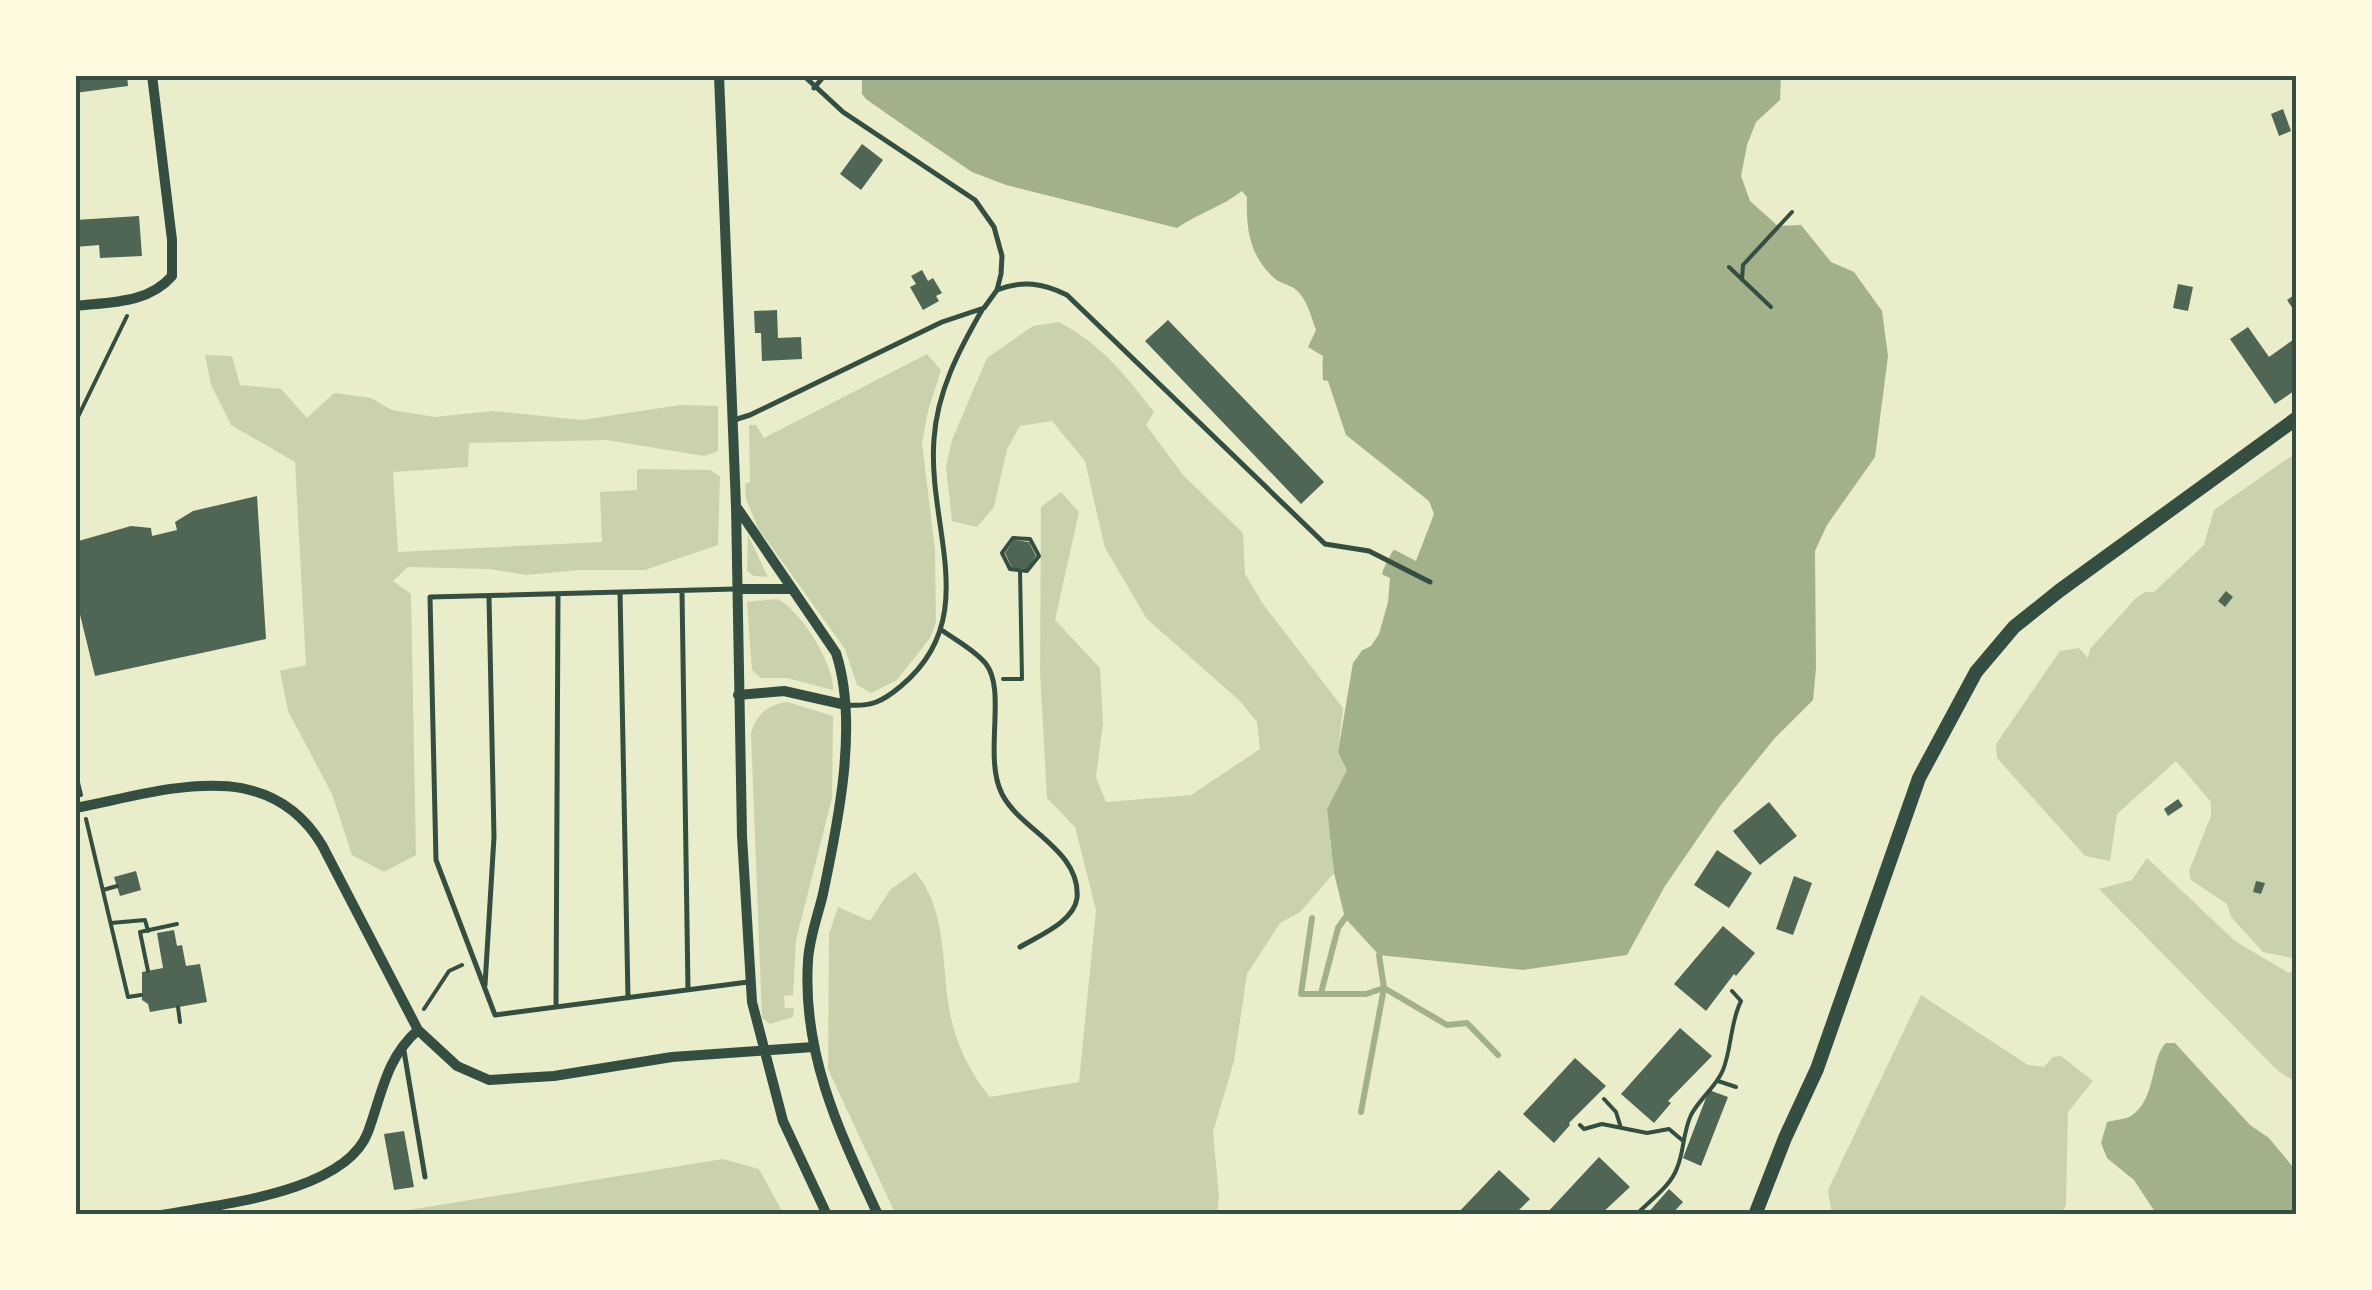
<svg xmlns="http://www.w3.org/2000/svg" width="2372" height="1290" viewBox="0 0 2372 1290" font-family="Mulish,sans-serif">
<rect width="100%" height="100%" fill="#e9edc9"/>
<!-- green -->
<path fill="#cad2ad" d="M1059,322C1101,344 1126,376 1154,412L1146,425L1183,475L1243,533L1245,574L1263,604L1343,708L1338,752L1348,770L1327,809L1334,873L1300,912L1280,923L1247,974L1234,1061L1213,1132L1219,1196L1217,1215H896L828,1069L829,934L838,907L870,921L890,890L915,872C948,910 941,967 950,1013C956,1044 970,1073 990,1097L1079,1082L1096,910L1075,827L1047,798L1040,671L1041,507L1061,492L1079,512L1055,620L1100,668L1103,724L1096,777L1106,802L1191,795L1260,749L1257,722L1240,701L1147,619L1105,548L1085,461L1052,421L1020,426L1007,449L994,507L977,527L952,521L946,467L952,440L987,358L1033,326Z
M927,354L941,370L928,411L922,443L935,550L936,623L930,638L897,680L871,693L857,685L845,649L758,528L746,499L745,484L750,482L749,425H756L764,438Z
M205,355L232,356L240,385L281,389L307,418L334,393L371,398L392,410L435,417L492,411L582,420L680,405L718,406V451L704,456L607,440L469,443L468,467L393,472L398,552L602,542L600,492L637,490V469L710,470L720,476L718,545L645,570H580L526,575L489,569L408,567L393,581L411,594L416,855L384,872L352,855L332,794L288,711L280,671L306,665L295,462L231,425L211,385Z
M2297,452V959L2263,952L2231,917L2227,904L2191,880L2189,871L2211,816V802L2176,761L2117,814L2110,861L2085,856L1997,758L1996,744L2060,651L2079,648L2088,658L2090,649L2136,598L2145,592H2154L2204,545L2214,510Z
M748,535L767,575V577L754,576L747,571Z
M777,599C800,609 835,665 833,690L787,678H761L752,670L747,602Z
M787,702L833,716L832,798L796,940L793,995L784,996L785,1008H794L793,1017L770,1024L762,1018L751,733C757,714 767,705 787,702Z
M2147,858L2235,941L2289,973L2297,968V1083L2277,1070L2099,889L2132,880Z
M1921,995L2028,1065L2044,1067L2053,1057L2061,1056L2093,1081L2068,1112L2066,1205L2060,1215H1832L1828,1190Z
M723,1159L759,1169L784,1215H378Z"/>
<!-- water -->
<path fill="#a3b18a" d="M857,75H1781L1780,100L1756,122L1747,145L1741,176L1750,201L1778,226L1801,225L1831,262L1854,272L1882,311L1888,356L1875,457L1827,525L1815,551L1816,668L1813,700L1774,739L1720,806L1665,886L1627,955L1523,970L1379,955L1345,918L1334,873L1327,809L1347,770L1338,752L1353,663L1371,638L1383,570L1392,552L1414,531L1416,513C1368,466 1317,430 1323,356L1308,347L1316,330C1311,316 1307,298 1294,288C1287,284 1279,283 1273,277C1249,254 1246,228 1247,197L1242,191C1222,207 1198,213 1177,228L1006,185L972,172L860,96Z
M2166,1043H2175L2250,1125L2269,1138L2297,1172V1215H2157L2134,1180L2107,1158L2101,1143L2107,1122C2114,1120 2126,1119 2131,1116C2157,1099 2150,1058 2166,1043Z"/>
<!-- pier -->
<path fill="#e9edc9" d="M852,75H862V94L866,99L981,180L896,129L856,100Z
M1317,379L1328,381L1346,435L1429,501L1434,514L1416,561L1389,547L1409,528L1411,515L1389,499L1340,445Z
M1377,572L1390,578L1388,602L1379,634L1371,646L1363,650L1359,646L1367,636Z"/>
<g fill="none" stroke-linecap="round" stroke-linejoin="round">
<!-- stream -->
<path stroke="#a3b18a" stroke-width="6" d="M1312,918L1301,994H1366L1384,988L1447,1025L1467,1023L1498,1055
M1321,993L1338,928L1345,918
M1361,1112L1384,988L1379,955"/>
</g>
<!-- building -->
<path fill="#4f6655" d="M75,75H127L128,86L75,93Z
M2283,109L2291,131L2279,136L2271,114Z
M862,144L883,160L861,190L840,174Z
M139,216L142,256L100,258L99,245L75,247V220Z
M922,270L928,281L933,278L942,293L936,296L939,301L923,310L910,287L916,284L911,276Z
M2178,284L2193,287L2188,311L2173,308Z
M2297,293V315L2287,300Z
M777,310L778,338L801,337L802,359L762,361L761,333H755L754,311Z
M1168,320L1324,482L1301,504L1145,341Z
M2248,327L2269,357L2297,337V389L2275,404L2230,339Z
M257,496L266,639L95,676L75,594V542L131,526L151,528L152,536L177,530L175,522L193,511Z
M1014,540L1029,542L1036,556L1027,569L1012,568L1005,553Z
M2226,591L2233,597L2225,607L2218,601Z
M2178,799L2183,806L2168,816L2164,809Z
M1769,802L1797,836L1760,865L1733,831Z
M1717,850L1752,873L1729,908L1694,885Z
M136,871L141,890L120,896L114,877Z
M1794,876L1812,883L1793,935L1776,929Z
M2256,881L2265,883L2261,894L2253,892Z
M1723,926L1755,953L1736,976L1734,974L1706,1011L1674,984Z
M174,930L177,946L182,945L186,966L200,964L207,1002L150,1012L148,1004L142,1000V972L163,968L157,933Z
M1680,1028L1712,1056L1668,1101L1671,1103L1654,1123L1621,1094Z
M1575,1058L1606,1086L1569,1123L1570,1125L1554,1143L1523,1114Z
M1709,1090L1728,1097L1701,1166L1683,1158Z
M404,1131L414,1187L394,1190L384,1134Z
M1599,1157L1630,1187L1600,1215H1545Z
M1499,1170L1530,1199L1514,1215H1456Z
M1669,1189L1683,1202L1671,1215H1646Z"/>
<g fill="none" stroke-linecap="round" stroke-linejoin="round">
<!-- path -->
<path stroke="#344e41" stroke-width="4" d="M1729,267L1771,307
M1742,280L1743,265L1792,212
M75,423L127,316
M1013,538L1030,539L1039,556L1027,571L1010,569L1002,553Z
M1003,679H1022L1020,570
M75,770L81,795
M86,819L128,997L141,995
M103,890L117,886
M111,923L145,920L148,931
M148,971L140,932L177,924
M178,1007L180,1022
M424,1009L449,971L462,965
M1718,1081L1736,1087
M1604,1099L1616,1112L1621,1128
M1580,1125L1584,1129L1602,1124L1647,1133L1669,1129L1682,1140
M1636,1215C1649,1201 1671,1186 1677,1168C1684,1152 1683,1132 1691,1115C1700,1098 1716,1087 1723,1070C1732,1047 1730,1023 1741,1001L1732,991"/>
<!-- service -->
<path stroke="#344e41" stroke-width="5" d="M814,88L825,75
M997,290C1022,280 1043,283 1067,295L1325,544L1369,551L1430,582
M734,420L750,415L942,322L984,308L997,290L1001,274L1002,256L994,227L975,200L843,112L803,75
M735,589L430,597L436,860L495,1015L748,982
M682,591L688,990
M620,592L628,998
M943,631C957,641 976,651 986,664C1007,691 983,757 1002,794C1020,830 1081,850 1077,898C1074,922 1038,936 1020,947
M846,705C871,707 882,702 901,686C983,618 927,528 934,439C937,392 959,350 982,310
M485,985L494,837L489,597
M556,1007L558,594
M404,1051L425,1177"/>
<!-- minor -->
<path stroke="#344e41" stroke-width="10" d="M719,75L736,506L742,836L752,1002L783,1121L827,1215
M75,306C109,302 148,304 172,276V240L152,75
M738,509L836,653C859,723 838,823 823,894C818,915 809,939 808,961C802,1055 840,1133 878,1215
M737,589H790
M738,695L784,691L846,705
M75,808C161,792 266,752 322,845L418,1030L457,1066L489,1080L554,1076L672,1057L813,1047
M162,1215C219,1204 345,1193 368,1132C382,1094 386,1058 418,1030"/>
<!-- secondary -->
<path stroke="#344e41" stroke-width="14" d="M1755,1215L1785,1138L1817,1069L1919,778L1976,672L2014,627L2059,591L2297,418"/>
</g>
<!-- border -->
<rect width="2372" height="1290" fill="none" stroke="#fefae0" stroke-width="155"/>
<rect x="78" y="78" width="2216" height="1134" fill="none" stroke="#344e41" stroke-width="4"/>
</svg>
